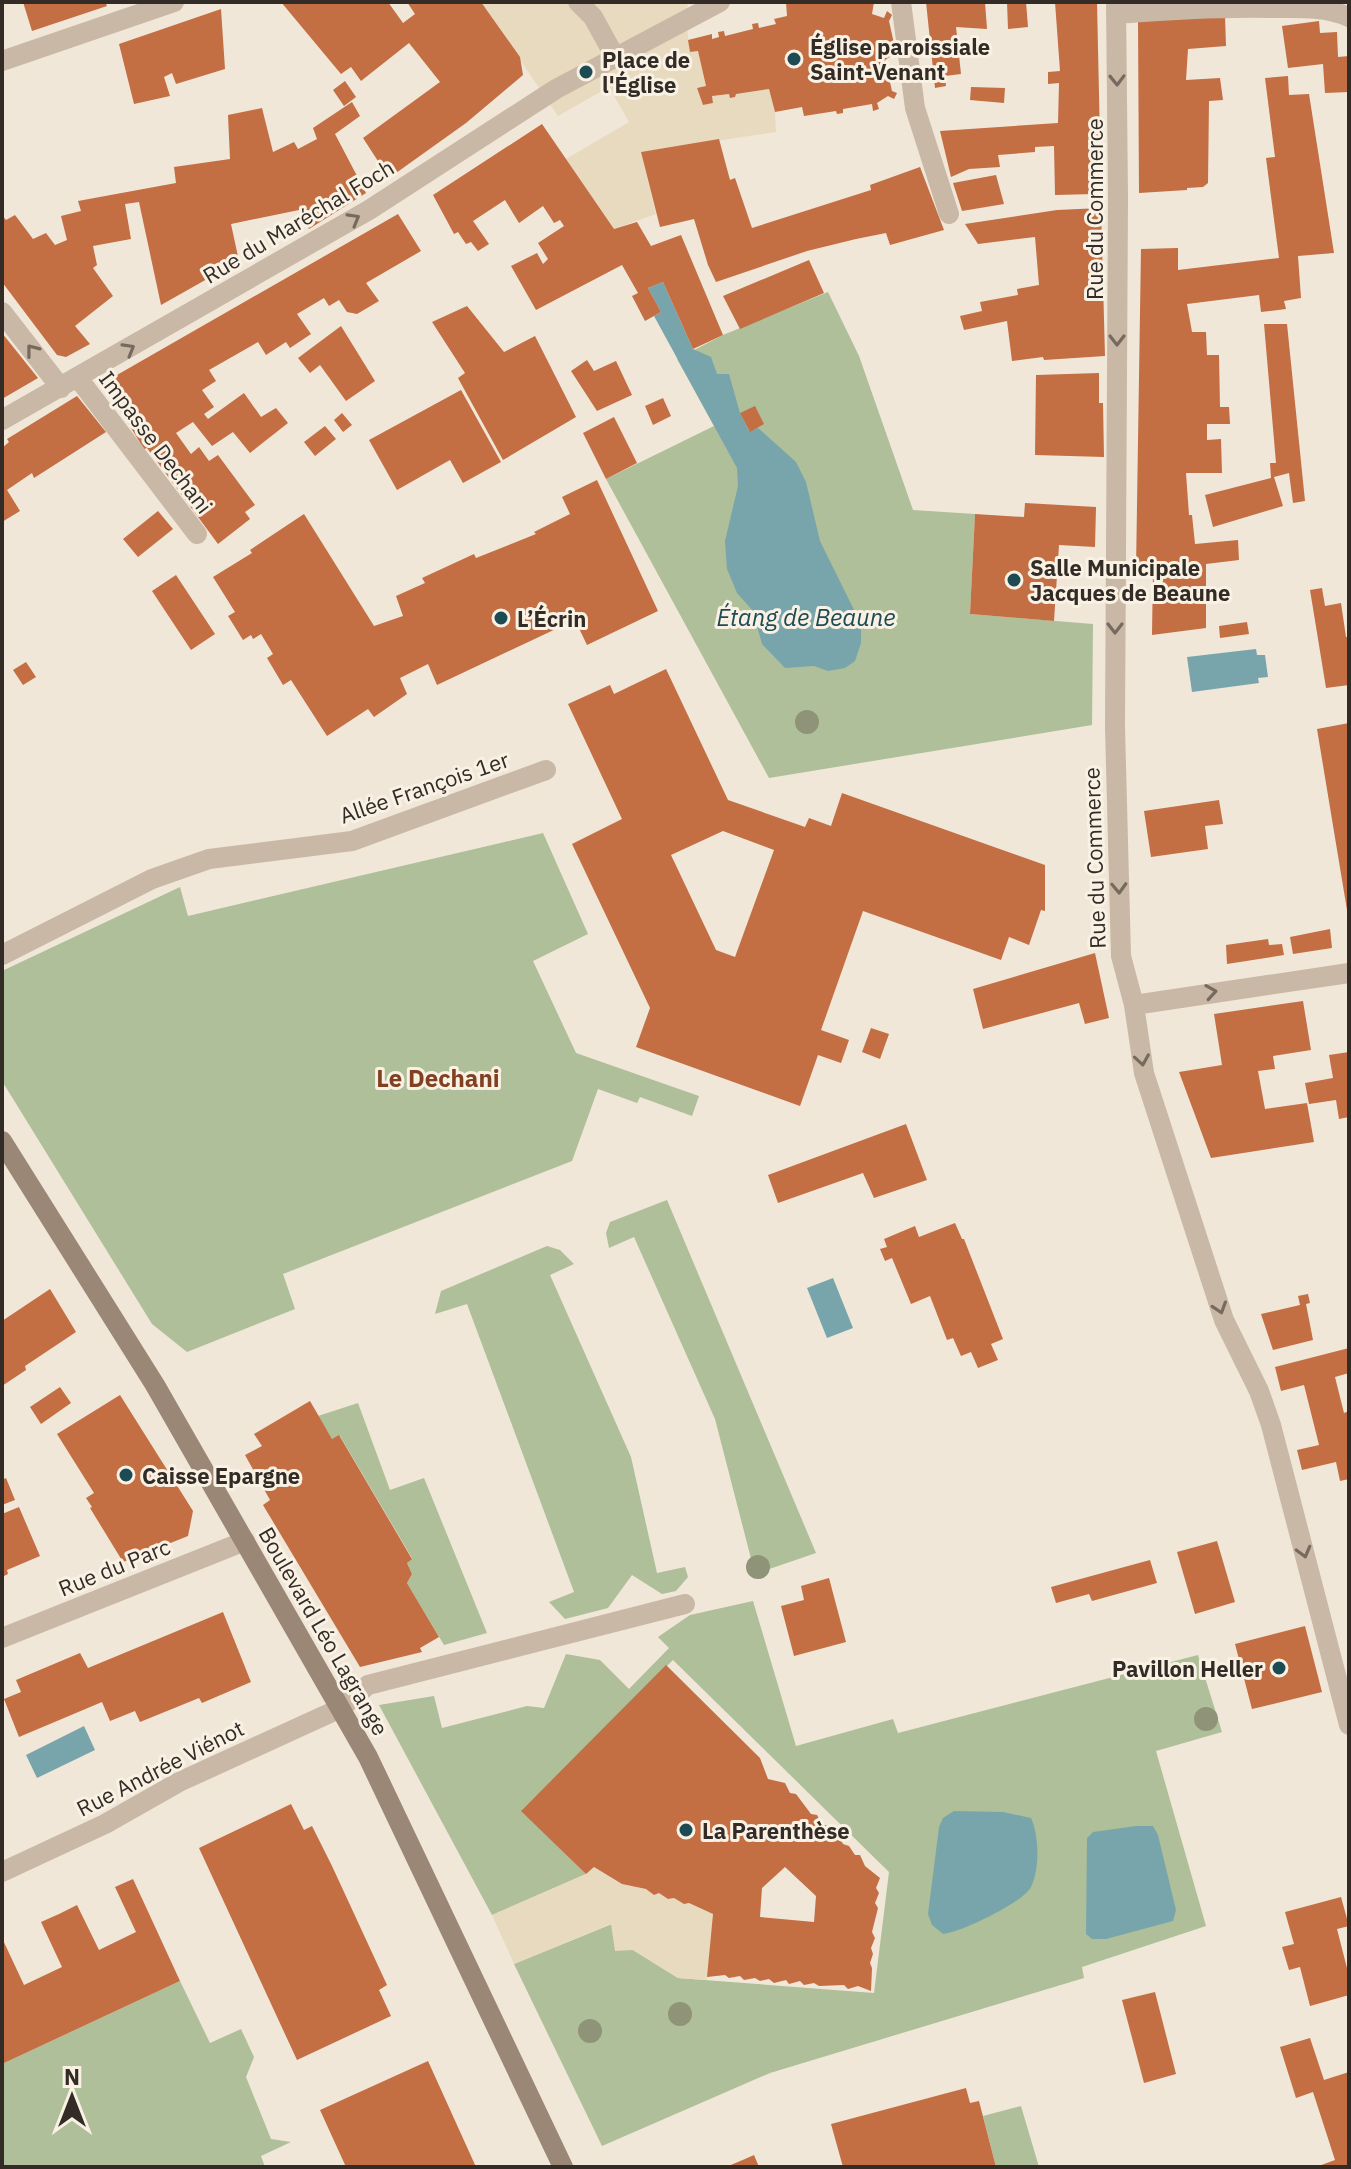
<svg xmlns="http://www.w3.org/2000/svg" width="1351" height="2169" viewBox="0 0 1351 2169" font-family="'IBM Plex Sans',sans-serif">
<rect width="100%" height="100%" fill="#f0e7d8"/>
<!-- green -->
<path fill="#aebf99" d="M828,292L859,356L913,510L975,514L970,614L1093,624L1092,725L769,778L606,479L714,426L677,359L723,335Z
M543,833L588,934L533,961L576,1053L699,1096L692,1116L640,1097L637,1103L598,1089L572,1161L283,1274L295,1309L187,1352L152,1324L2,1081V971L180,887L188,916Z
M667,1200L816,1553L755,1574L715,1419L634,1237L609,1248L606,1233L610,1222Z
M547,1246L560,1250L574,1264L550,1275L631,1457L657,1573L685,1567L688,1577L676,1591L662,1594L632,1575L608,1608L565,1619L549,1602L574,1592L467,1304L435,1314L441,1291Z
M358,1403L390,1490L424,1478L487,1633L444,1645L407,1583L412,1574L407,1563L412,1558L340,1436L332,1439L318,1416Z
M753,1601L796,1746L893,1719L898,1733L1198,1655L1222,1732L1156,1751L1206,1926L1082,1967L1084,1978L770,2073L602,2146L514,1964L612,1924L633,1950L678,1978L874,1993L889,1872L673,1660L522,1810L586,1874L492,1915L379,1705L434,1696L442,1728L527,1706L544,1708L566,1654L600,1660L629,1689L669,1648L658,1637L690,1615Z
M180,1981L210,2043L241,2029L254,2057L246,2077L271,2139L291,2142L261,2156L265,2167H2V2064Z
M1021,2106L1039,2167H996L983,2116Z"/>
<!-- plaza -->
<path fill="#e8dabf" d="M481,2H688L686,20L690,52L698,51L706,86L697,88L703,105L713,103L712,96L769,89L775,112L776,132L641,152L656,214L614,229L566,159L629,122L609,87L558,116Z
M594,1867L622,1884L646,1889L654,1895L659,1893L668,1899L674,1898L684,1904L689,1903L713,1914L707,1980L678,1978L633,1950L615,1951L611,1924L514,1964L492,1915L586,1874Z"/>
<!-- water -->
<path fill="#78a5ac" d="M663,282L693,349L711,357L717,374H729L740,413L749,431L758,428L796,462L806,482L820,541L861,624V643L855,661L845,668L828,671L814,666L785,668L762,644L753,611L737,593L727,569L725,541L738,486L737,468L654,316L661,312L648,288Z
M1256,649L1257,655H1265L1268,677L1258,678L1259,683L1192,692L1187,657Z
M833,1278L853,1328L827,1338L807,1288Z
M84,1726L95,1750L37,1778L26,1755Z
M954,1811L1003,1812L1031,1818C1039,1835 1040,1869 1031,1887C1024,1902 960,1933 943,1934L932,1925L928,1914L939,1827L943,1818Z
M1136,1826H1153L1158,1835L1176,1910L1173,1921L1106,1939H1092L1086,1934L1087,1838L1093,1832Z"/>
<!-- building -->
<path fill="#c36e43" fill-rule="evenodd" d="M23,2H105L107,6L32,31Z
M281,2H388L403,23L415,14L407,2H481L520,57L523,75L466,123L389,178L363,138L440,82L409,43L361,81L351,67L341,74Z
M786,2H874L872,14L884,18L887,11L892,15L889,21L895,48L901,51L899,56L894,54L885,60L892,91L897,93L894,99L888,96L877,103L879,109L873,111L872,104L843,109V113L837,114L836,111L804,116L802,107L775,112L769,89L736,94L735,97L730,98L729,94L712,96L713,103L703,105L697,88L706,86L698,51L690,52L688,40L712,34V39L719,37L718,32L724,31L725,36L753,29L752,24L758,23L759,28L776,24L774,19L787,16Z
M926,2H985L987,29L956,27L961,74L945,76L946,86L935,88Z
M1007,2H1026L1028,27L1008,29Z
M1055,2H1097L1101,187L1095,194L1055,195L1054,146L1035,147V152L998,155L1000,167L969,169L951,177L940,131L1058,123L1059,83L1048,84V72L1060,71Z
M221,9L225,69L176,84L172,73L164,77L170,96L134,104L119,44Z
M1225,16L1226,46L1188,49L1186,80L1220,78L1223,100L1209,101L1208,183L1203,187L1187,188V190L1139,193L1138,21Z
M1319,21L1320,33L1337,32L1338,57L1349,56V92L1325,93L1323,64L1288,68L1282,26Z
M1288,76L1289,95L1309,94L1334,253L1298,256L1301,298L1284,301L1286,309L1261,312L1259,295L1187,304L1192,332H1206L1207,355H1219L1220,407H1229L1230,424H1207V440L1221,439L1222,473H1186L1189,515H1192L1195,544L1238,540L1239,560L1206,564V628L1152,635L1153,568L1136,570L1141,249L1178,248V270L1279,258L1266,158L1275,157L1265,78Z
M345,81L356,97L344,106L333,90Z
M971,87L1005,88L1004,103L970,100Z
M352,102L360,116L335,134L366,193L309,229L299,210L231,224L239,261L161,305L139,202L125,204L131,239L93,246L97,265L93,268L113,296L75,326L90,344L66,357L57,355L2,282V215L6,220L15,215L33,239L46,233L55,245L67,240L61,216L81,211L78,201L176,183L174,167L230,159L228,115L262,108L273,152L294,142L298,149L317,139L313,128Z
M542,124L614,229L637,222L651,246L681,235L723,335L693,349L663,282L648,288L661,312L645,321L632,296L638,293L622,265L536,310L511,266L537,253L543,264L548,259L538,243L564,226L560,220L554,223L543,206L519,223L505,200L473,221L489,244L478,251L471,242L466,244L458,232L454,234L433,195Z
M719,139L730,180L735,178L752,228L871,190L870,185L920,167L944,230L890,245L886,233L856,239L807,251L716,282L708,265L694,219L660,227L641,152Z
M996,175L1004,204L962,211L953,183Z
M1101,208L1105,356L1044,360L1043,357L1012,361L1007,321L964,330L960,316L982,311L980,302L1018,295L1017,289L1039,285L1035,237L978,244L965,224L1057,210Z
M398,214L421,251L366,283L379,301L357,314L347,312L339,300L329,306L324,298L297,314L311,334L290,348L286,342L266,355L258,342L209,370L216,381L202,390L214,407L204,414L208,419L244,393L261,417L276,408L288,423L250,453L233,432L212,446L193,422L176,433L191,454L199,447L209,461L218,455L255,505L245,512L250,519L218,544L147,448L144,449L103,383Z
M809,260L824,293L740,329L723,296Z
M467,306L504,352L535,336L576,417L503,460L458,378L465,373L432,322Z
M1264,324H1287L1305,501L1293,503L1289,473L1274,477L1283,506L1213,527L1205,495L1271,478L1270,463H1276Z
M341,326L375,381L346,401L320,365L310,373L298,358Z
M2,333L38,378L2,399Z
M587,360L594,371L616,361L632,395L597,411L571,371Z
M1099,373V403H1103L1104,457L1035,455L1036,375Z
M461,390L501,462L463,483L450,460L397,490L369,440Z
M77,396L106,432L34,478L32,473L7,490L20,511L2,522V448L9,442L7,439Z
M663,398L671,416L653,425L645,406Z
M755,406L764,424L750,432L740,413Z
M342,413L352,425L343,432L334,420Z
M614,417L637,463L606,479L583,433Z
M325,426L336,439L315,456L304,442Z
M597,480L658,611L587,645L575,620L437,685L428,664L400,678L407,694L374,717L368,709L327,736L291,680L283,685L267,658L273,654L261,634L253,639L251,635L243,640L228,616L235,612L213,577L252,553L250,550L304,514L374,626L403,616L396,596L425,583L422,578L474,554L476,558L536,534L534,532L570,514L562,497Z
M1025,503L1096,507L1095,547L1059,545L1054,621L970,614L975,514L1024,517Z
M158,511L173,529L138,557L123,539Z
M176,575L215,634L191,650L152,591Z
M1322,588L1325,606L1341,603L1346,637H1349V685L1326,688L1310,590Z
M1247,622L1249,634L1220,638L1219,626Z
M26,662L36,677L23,685L13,670Z
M666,669L728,800L805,827L809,818L831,826L842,793L1045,865V911L1041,910L1029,945L1009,937L1001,960L863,911L821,1030L849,1040L841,1063L818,1055L800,1106L636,1047L650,1008L572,844L622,819L568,704L610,685L614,694ZM723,831L774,850L735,957L716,950L671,855Z
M1349,723V910H1347L1317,729Z
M1219,800L1223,824L1205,826L1208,849L1151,857L1144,811Z
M1330,929L1332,948L1293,954L1290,937Z
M1268,939L1269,945L1282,944L1284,955L1227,964L1226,945Z
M1095,953L1109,1018L1085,1024L1079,1003L983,1029L973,989Z
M1303,1001L1311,1050L1273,1056L1275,1069L1258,1071L1265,1109L1307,1103L1314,1142L1211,1158L1179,1072L1222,1065L1214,1014Z
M871,1028L889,1034L880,1059L862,1052Z
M1349,1052V1117L1339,1119L1336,1100L1309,1104L1305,1083L1333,1078L1329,1055Z
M906,1124L927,1180L874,1198L863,1173L778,1203L768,1175Z
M955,1223L962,1239H964L1003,1339L991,1344L998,1360L978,1368L971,1352L961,1356L953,1338L947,1340L930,1296L911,1304L892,1258L885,1261L880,1249L887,1247L884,1239L915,1226L919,1237Z
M50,1289L76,1332L25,1366L26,1370L2,1386V1321Z
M1308,1294L1310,1303L1306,1304L1313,1340L1273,1350L1261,1314L1300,1305L1298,1296Z
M1349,1348V1373L1335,1377L1344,1413L1349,1411V1479L1340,1481L1336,1462L1302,1470L1297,1450L1319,1445L1304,1385L1281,1391L1275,1367Z
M60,1387L71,1403L41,1424L30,1407Z
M120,1395L193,1511L188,1536L123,1562L90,1508L92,1507L86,1498L94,1493L57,1434Z
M310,1401L332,1439L339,1435L412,1559L407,1563L412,1574L407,1583L439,1637L420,1648L422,1652L360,1667L263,1505L270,1500L245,1455L262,1446L254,1434Z
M6,1478L15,1500L2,1505V1480Z
M19,1507L40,1556L7,1570L8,1574L2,1577V1514Z
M1217,1541L1235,1602L1195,1614L1177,1552Z
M1150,1560L1157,1583L1092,1601L1089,1594L1056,1603L1051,1587Z
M829,1578L846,1642L794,1656L781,1606L804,1600L801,1586Z
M223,1612L251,1682L202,1703L199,1698L140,1722L135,1711L110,1721L102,1702L19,1737L4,1699L21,1692L16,1680L80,1653L88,1668Z
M1305,1626L1322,1692L1252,1709L1235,1644Z
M666,1665L760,1758L768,1779L785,1783L790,1793L796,1794L811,1814L817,1815L822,1824L828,1826L833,1834L839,1836L843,1844L849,1846L855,1855H860L865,1866L880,1878L876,1888L879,1893L875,1903L878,1908L872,1932L875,1938L871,1948L873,1954L870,1963L872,1968L871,1991L858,1986L848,1989L844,1985L819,1986L814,1983L804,1985L800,1981L789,1984L786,1980L774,1983L769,1979L760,1981L755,1978L744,1980L740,1976L729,1978L725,1975L707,1977L713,1914L689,1903L684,1904L674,1898L668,1899L659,1893L654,1895L646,1889L622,1884L594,1867L586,1874L521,1811ZM785,1867L816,1896L814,1922L760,1917L762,1888Z
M291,1804L304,1830L312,1826L332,1866L387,1985L379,1990L391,2016L297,2060L199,1848Z
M133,1879L180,1981L2,2064V1938L24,1985L62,1967L41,1922L59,1914L77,1905L99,1950L136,1932L115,1887Z
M1341,1897L1349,1926L1337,1929L1349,1976V1995L1310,2006L1300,1967L1289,1970L1282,1947L1294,1944L1285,1912Z
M1155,1992L1176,2074L1144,2083L1122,2000Z
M1310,2038L1324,2080L1349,2072V2167H1316L1335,2160L1313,2092L1296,2098L1280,2047Z
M428,2061L476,2167H346L320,2110Z
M966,2088L970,2103L979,2101L996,2167H843L831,2124Z
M754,2155L759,2167H726L745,2159Z"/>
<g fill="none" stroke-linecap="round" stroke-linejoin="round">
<!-- lane -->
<path stroke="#c8b8a5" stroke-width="20" d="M341,1708L368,1685L685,1604"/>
<!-- street -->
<path stroke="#c8b8a5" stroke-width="20" d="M578,2L593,17L615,57
M901,2L915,108L949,214
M1116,2L1118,198L1115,727L1121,956L1134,1005L1144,1073L1224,1320L1259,1391L1271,1425L1349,1725
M1117,14C1168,10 1219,7 1270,8C1297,8 1324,6 1349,17
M2,61L174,2
M2,312L61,388
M78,378L197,534
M2,420L369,210L556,89L720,2
M2,955L152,879L209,859L352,841L546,770
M1134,1005L1349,973
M2,1638L245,1541
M2,1872L105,1824L179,1782L341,1708"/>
<!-- secondary -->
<path stroke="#9b8776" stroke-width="20" d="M2,1141L155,1385L368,1757L563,2167"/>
</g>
<!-- trees -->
<g fill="#8f9478">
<circle cx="807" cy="722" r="12"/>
<circle cx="758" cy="1567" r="12"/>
<circle cx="1206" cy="1719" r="12"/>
<circle cx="680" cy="2014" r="12"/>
<circle cx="590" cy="2031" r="12"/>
</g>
<!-- one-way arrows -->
<defs><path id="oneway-chevron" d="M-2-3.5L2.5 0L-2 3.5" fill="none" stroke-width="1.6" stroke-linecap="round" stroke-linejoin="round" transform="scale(2)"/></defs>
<g stroke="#766a5f">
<use href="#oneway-chevron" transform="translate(1117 80) rotate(89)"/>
<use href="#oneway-chevron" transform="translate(354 219) rotate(-30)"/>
<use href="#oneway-chevron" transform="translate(1117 340) rotate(90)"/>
<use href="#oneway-chevron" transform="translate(129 349) rotate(-30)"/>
<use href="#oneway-chevron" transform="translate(32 350) rotate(-128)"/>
<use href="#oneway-chevron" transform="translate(1115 628) rotate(90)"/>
<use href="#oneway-chevron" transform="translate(1119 888) rotate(88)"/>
<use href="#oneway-chevron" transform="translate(1211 992) rotate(-9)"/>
<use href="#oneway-chevron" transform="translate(1142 1060) rotate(81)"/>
<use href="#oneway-chevron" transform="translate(1220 1308) rotate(72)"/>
<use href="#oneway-chevron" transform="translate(1304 1552) rotate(75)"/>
</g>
<!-- markers -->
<g fill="#1d4b54" stroke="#f8f1e4" stroke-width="3">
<circle cx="794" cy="59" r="8"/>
<circle cx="586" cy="72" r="8"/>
<circle cx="1014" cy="580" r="8"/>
<circle cx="501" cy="618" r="8"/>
<circle cx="126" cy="1475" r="8"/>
<circle cx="1279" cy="1668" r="8"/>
<circle cx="686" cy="1830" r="8"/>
</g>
<g text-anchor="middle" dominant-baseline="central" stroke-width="6" stroke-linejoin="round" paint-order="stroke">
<!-- poi labels -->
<g font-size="22" font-weight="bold" fill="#332b26" stroke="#f8f1e4" text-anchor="start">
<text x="810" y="46">Église paroissiale<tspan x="810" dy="25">Saint-Venant</tspan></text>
<text x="602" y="59">Place de<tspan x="602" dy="25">l'Église</tspan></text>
<text x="1030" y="567">Salle Municipale<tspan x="1030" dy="25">Jacques de Beaune</tspan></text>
<text x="517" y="618">L’Écrin</text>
<text x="142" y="1475">Caisse Epargne</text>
<text x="1263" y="1668" text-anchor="end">Pavillon Heller</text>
<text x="702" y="1830">La Parenthèse</text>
</g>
<!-- street labels -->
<g font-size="22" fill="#332b26" stroke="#f8f1e4">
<text transform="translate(1094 209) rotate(-90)">Rue du Commerce</text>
<text transform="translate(298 221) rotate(-31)">Rue du Maréchal Foch</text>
<text transform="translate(156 442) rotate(53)">Impasse Dechani</text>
<text transform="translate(424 787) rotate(-19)">Allée François 1er</text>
<text transform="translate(1094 858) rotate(-92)">Rue du Commerce</text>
<text transform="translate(114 1567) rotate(-22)">Rue du Parc</text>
<text transform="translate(324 1631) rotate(60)">Boulevard Léo Lagrange</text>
<text transform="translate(160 1768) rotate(-27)">Rue Andrée Viénot</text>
</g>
<!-- water labels -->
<g font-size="24" font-style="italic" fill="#1d4b54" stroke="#f8f1e4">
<text x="806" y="617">Étang de Beaune</text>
</g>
<!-- neighbourhood labels -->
<g font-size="24" font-weight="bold" fill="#804021" stroke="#f8f1e4">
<text x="438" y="1078">Le Dechani</text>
</g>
</g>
<!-- border -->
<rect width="1351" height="2169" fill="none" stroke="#332b26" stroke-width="8"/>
<!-- north arrow -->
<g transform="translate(72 2097)" stroke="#f8f1e4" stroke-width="6" paint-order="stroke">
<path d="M0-6L14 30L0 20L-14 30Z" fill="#332b26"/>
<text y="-12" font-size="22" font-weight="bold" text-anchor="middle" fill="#332b26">N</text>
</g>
</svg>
